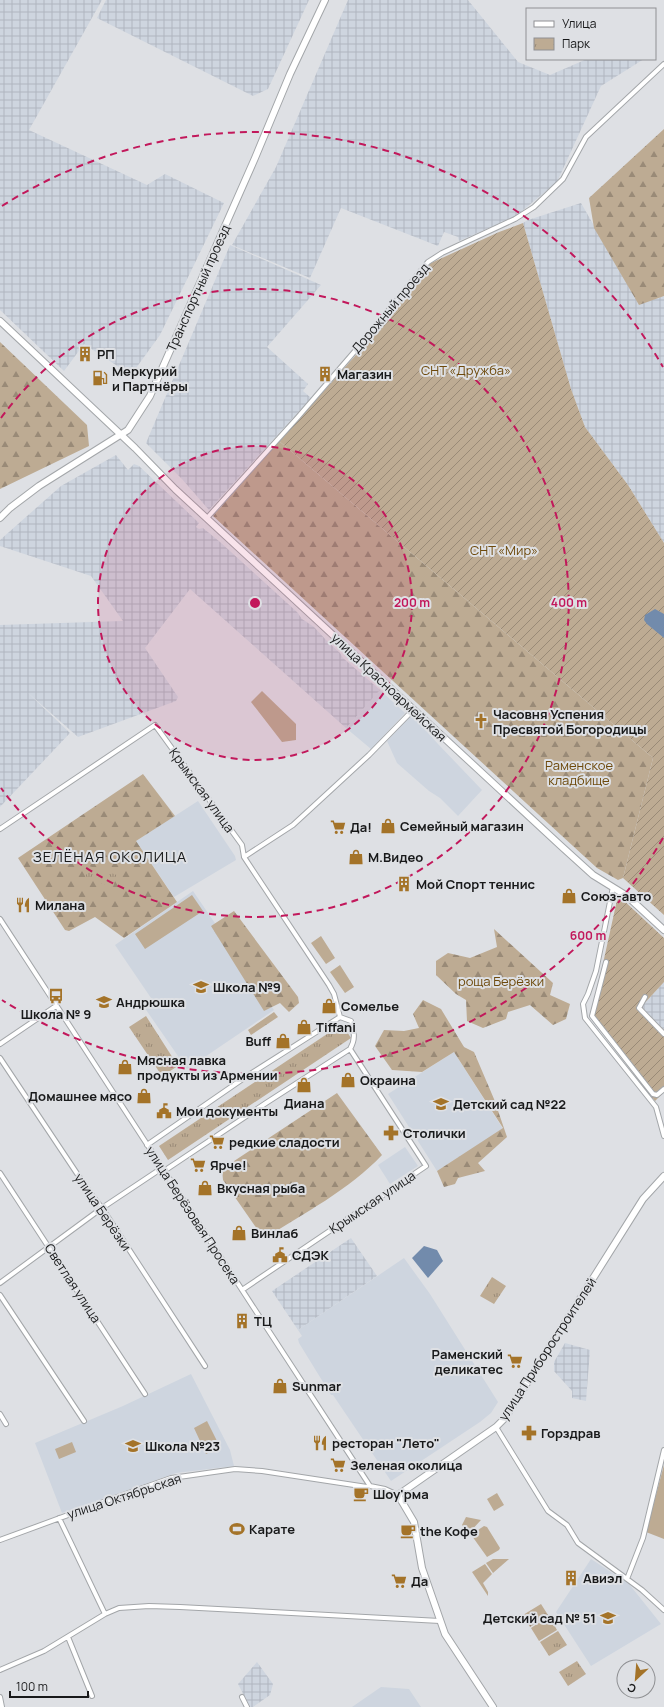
<svg xmlns="http://www.w3.org/2000/svg" width="664" height="1707" viewBox="0 0 664 1707" font-family="Manrope,sans-serif">
<defs>
<pattern id="industrial-grid" width="8" height="8" patternUnits="userSpaceOnUse"><rect width="8" height="8" fill="#ced5df"/><path d="M0 4h8M4 0v8" fill="none" stroke="#b0b6bf"/></pattern>
<pattern id="forest-firs" width="22" height="20" patternUnits="userSpaceOnUse"><rect width="22" height="20" fill="#bdab93"/><path d="M5 1l3.5 6h-7zM16 11l3.5 6h-7z" fill="#998a77"/></pattern>
<pattern id="park-tufts" width="24" height="20" patternUnits="userSpaceOnUse"><rect width="24" height="20" fill="#bdab93"/><path d="M3 7l-1-3M5 7V3M7 7l1-3M15 17l-1-3M17 17v-4M19 17l1-3" fill="none" stroke="#998a77"/></pattern>
<pattern id="garden-furrows" width="10" height="10" patternUnits="userSpaceOnUse"><rect width="10" height="10" fill="#bdab93"/><path d="M-1 1l2-2M0 10L10 0M9 11l2-2" fill="none" stroke="#998a77"/></pattern>
</defs>
<rect width="100%" height="100%" fill="#dee0e4"/>
<!-- built -->
<path fill="#ced5df" d="M380,690L405,713L371,749L346,728Z
M412,715L438,744L482,790L458,816L440,798L429,791L397,763L387,741Z
M198,801L235,856L236,860L174,897L136,841Z
M193,891L274,1010L187,1069L142,1004L151,998L115,945Z
M454,1052L503,1129L437,1171L388,1094Z
M405,1147L418,1166L390,1184L378,1165Z
M404,1258L430,1294L498,1402L491,1413L480,1422L391,1481L333,1395H331L299,1343L298,1339L302,1336L298,1330Z
M191,1374L230,1450L234,1466L176,1473L62,1513L35,1443L123,1406Z
M591,1559L629,1584L661,1624L591,1666L556,1612Z
M381,1687L409,1689L421,1707H352Z"/>
<!-- industrial -->
<path fill="url(#industrial-grid)" d="M0,0H102L29,130L147,185L165,174L224,203L160,335L131,375L84,344L64,371L0,310Z
M106,0H309L268,89L253,96L97,18Z
M348,0H468L518,62L550,75L587,59H644L601,86L557,182L516,216L459,241L458,237L444,232L438,246L341,208L310,278L232,245L276,167Z
M581,203L639,304L664,296V543L628,485L585,427L571,389L523,223L528,220Z
M230,245L321,285L267,347L308,384L303,391L311,398L209,510L182,479L146,443Z
M116,455L128,470L134,464L139,466L199,523L196,527L199,529L203,528L220,542L297,612L302,619L314,627L327,641L340,653L343,658L380,690L346,728L190,589L145,648L178,697L176,701L78,737L27,692L70,733L0,807V625L123,621L91,576L0,546V540L61,486Z
M664,982V1030L644,1010L642,1006Z
M351,1238L377,1276L298,1330L272,1291Z
M565,1343L590,1350L586,1401L572,1398V1391L554,1371V1362Z
M257,1662L273,1684L270,1695L253,1707H250L238,1684Z"/>
<!-- grass -->
<path fill="#bdab93" d="M262,691L296,724V740L282,742L251,702Z
M192,895L203,911L145,949L135,934Z
M321,936L335,958L326,964L311,943Z
M340,965L354,987L345,993L330,972Z
M207,1421L220,1447L206,1454L194,1428Z
M72,1442L76,1452L59,1459L55,1449Z
M664,1465V1539L646,1532Z
M497,1493L504,1505L494,1511L487,1499Z
M466,1517L481,1520L468,1534L462,1525Z
M484,1526L487,1527L500,1548L499,1550L487,1557L472,1536V1534Z
M493,1559H509L493,1573L486,1563Z
M485,1564L492,1574L483,1583L488,1592V1596L472,1572Z
M549,1616L557,1630L539,1641L531,1628Z"/>
<!-- forest -->
<path fill="url(#forest-firs)" d="M664,129V296L639,305L594,228L589,198Z
M0,342L87,425L89,446L0,489Z
M279,441L653,758L623,878L618,880L597,868L213,516Z
M143,774L175,816L136,841L177,902L124,938L95,917L69,931L65,930L18,858Z
M234,911L298,997L299,1003L289,1012L280,1003L264,1011L211,926Z
M494,929L553,983L550,995L570,1004L566,1019L553,1025L530,1005L508,1012L506,1019L483,1028L467,1021L466,1000L456,994L436,975V961L448,953L470,958L497,947Z
M423,1000L441,1009L464,1047L474,1052L494,1099L507,1137L478,1163L485,1171L458,1178L455,1184L444,1187L437,1171L503,1128L454,1052L422,1072L392,1070L375,1046L384,1030L404,1031L419,1028L413,1014Z
M337,1093L382,1155C349,1190 304,1213 264,1239L223,1180L222,1169Z"/>
<!-- park -->
<path fill="url(#park-tufts)" d="M89,866L117,875L113,887L85,878Z
M274,1012L278,1017L251,1035L248,1030Z
M146,1016L178,1066L162,1076L129,1027Z
M342,1024L351,1038L168,1160L159,1146Z
M492,1277L506,1286L494,1304L480,1296Z
M541,1604L548,1615L530,1627L523,1615Z
M558,1631L567,1645L549,1656L540,1642Z
M577,1661L586,1674L568,1686L559,1672Z"/>
<!-- garden -->
<path fill="url(#garden-furrows)" d="M523,223L571,389L585,427L628,485L664,543V915L623,878L653,758L279,441L364,346L431,263L499,232Z
M620,897L664,938V982L642,1006L644,1010L664,1030V1092L655,1101L591,1018L617,900Z"/>
<!-- water -->
<path fill="#728bac" d="M655,609L664,614V638L647,624L644,620L645,615Z
M424,1246L437,1250L443,1261L428,1278L412,1258Z"/>
<g fill="none" stroke-linecap="round" stroke-linejoin="round">
<!-- street casing -->
<g stroke="#a3a6a9" stroke-width="6">
<path id="street" d="M207,518L298,417L361,344L428,262L442,253L515,219L534,207L563,179L586,137L664,64
M0,829L155,725L242,845L244,857L329,985L334,994L340,1017
M244,857L293,825L369,755L414,709
M613,887L596,971L588,994L583,1004L585,1018L656,1107L664,1136
M0,919L370,1486L385,1489L398,1495
M606,962L592,1016L653,1094L657,1095L664,1089
M645,997L639,1008L664,1034
M0,1044L56,1006
M0,1058L86,1187L102,1208L205,1366
M147,1145L247,1076L340,1017
M164,1171L266,1103L350,1049C356,1039 354,1032 351,1021L340,1017
M0,1173L145,1394
M0,1283L102,1208L162,1168
M242,1290L426,1166L350,1049
M0,1295L84,1421
M0,1414L6,1424
M496,1427L548,1511L567,1525L578,1543L642,1590L664,1610
M59,1518L105,1614
M0,1540L117,1497L171,1478L186,1476L235,1469L262,1471L367,1487L370,1486
M627,1579L643,1538L664,1450
M68,1637L92,1696
M0,1670L44,1651L105,1614L119,1608L149,1606L180,1607L440,1621
M0,1697L2,1707
M242,1697L247,1707"/>
</g>
<!-- secondary casing -->
<g stroke="#a3a6a9" stroke-width="8">
<path id="secondary" d="M0,321L135,448L175,489L561,846L593,875L627,896L664,930
M0,518L10,508L39,486L128,430L150,396L255,158L290,74L325,0
M493,1707L445,1634L422,1568L414,1522L398,1495L496,1427L505,1418L643,1199L664,1176"/>
</g>
<!-- street -->
<use href="#street" stroke="#fff" stroke-width="4"/>
<!-- secondary -->
<use href="#secondary" stroke="#fff" stroke-width="6"/>
</g>
<!-- distance rings -->
<circle cx="255" cy="603" r="157" fill="#c2185b" fill-opacity=".12"/>
<g fill="none" stroke="#c2185b" stroke-width="2" stroke-dasharray="7 5">
<circle cx="255" cy="603" r="157"/>
<path d="M1 418A314 314 0 1 1 1 788"/>
<path d="M663 838A471 471 0 0 1 2 1000M2 206A471 471 0 0 1 663 367"/>
</g>
<!-- icons -->
<defs>
<g id="building-bare" transform="scale(1.2)"><path d="M-4-6H4V6H1V3H-1V6H-4ZM-2.5-4.3h1.7v1.8h-1.7ZM.8-4.3h1.7v1.8H.8ZM-2.5-1h1.7V.8h-1.7ZM.8-1h1.7V.8H.8Z" fill="#a47328" stroke="#dee0e4" stroke-width="2.5" paint-order="stroke"/></g>
<g id="fuel-bare" transform="scale(1.2)"><path d="M-5.5-6h7V0h2V4h1.3V-2.5L3-4.5l.8-.8L6-3V5H2.5V1h-1V6h-7ZM-4.2-4.7v3.2H.2V-4.7Z" fill="#a47328" stroke="#dee0e4" stroke-width="2.5" paint-order="stroke"/></g>
<g id="church-bare" transform="scale(1.2)"><path d="M-1.2-6h2.4v3.5h3.3v2.4h-3.3V6h-2.4V-.1h-3.3v-2.4h3.3Z" fill="#a47328" stroke="#dee0e4" stroke-width="2.5" paint-order="stroke"/></g>
<g id="shop-bare" transform="scale(1.2)"><path d="M-5-2.5h2.3a2.7 3.5 0 0 1 5.4 0H5L5.5 6h-11ZM-1.5-2.5h3a1.5 2.3 0 0 0-3 0Z" fill="#a47328" stroke="#dee0e4" stroke-width="2.5" paint-order="stroke"/></g>
<g id="supermarket-bare" transform="scale(1.2)"><path d="M-6-5.5h2.5l.6 2H6L4.5 2H-2.5L-4.4-4H-6ZM-1.5 3.2a1.3 1.3 0 1 0 .1 0ZM3 3.2a1.3 1.3 0 1 0 .1 0Z" fill="#a47328" stroke="#dee0e4" stroke-width="2.5" paint-order="stroke"/></g>
<g id="restaurant-bare" transform="scale(1.2)"><path d="M-5-6h1v4h1v-4h1v4h1v-4h1v5L-1.5 .5V6h-2V.5L-5-1ZM5-6V6H3V1.5H1.5Q1.5-4 5-6Z" fill="#a47328" stroke="#dee0e4" stroke-width="2.5" paint-order="stroke"/></g>
<g id="school-bare" transform="scale(1.2)"><path d="M0-5L7-2L0 1L-7-2ZM-4 1L0 2.5L4 1V4Q0 6-4 4Z" fill="#a47328" stroke="#dee0e4" stroke-width="2.5" paint-order="stroke"/></g>
<g id="bus-bare" transform="scale(1.2)"><path d="M-5-6H5V4H4V6H2V4H-2V6H-4V4H-5ZM-3.5-4V0h7V-4ZM-3.5 1.2v1.5H-2V1.2ZM2 1.2v1.5H3.5V1.2Z" fill="#a47328" stroke="#dee0e4" stroke-width="2.5" paint-order="stroke"/></g>
<g id="civic-bare" transform="scale(1.2)"><path d="M-.6-6.5H3V-4.5H.6V-3L4-1V1h2V6H-6V1h2V-1L-.6-3ZM-1.2 2.5V6h2.4V2.5Z" fill="#a47328" stroke="#dee0e4" stroke-width="2.5" paint-order="stroke"/></g>
<g id="pharmacy-bare" transform="scale(1.2)"><path d="M-2-6h4v4h4v4h-4v4h-4v-4h-4v-4h4Z" fill="#a47328" stroke="#dee0e4" stroke-width="2.5" paint-order="stroke"/></g>
<g id="cafe-bare" transform="scale(1.2)"><path d="M-5.5-4.5H6V0H3Q3 3.5 0 3.5H-2.5Q-5.5 3.5-5.5 0ZM3-3.2v2h1.7v-2ZM-6 4.5H4V6H-6Z" fill="#a47328" stroke="#dee0e4" stroke-width="2.5" paint-order="stroke"/></g>
<g id="stadium-bare" transform="scale(1.2)"><path d="M0-5a6.5 5 0 1 0 0 10a6.5 5 0 1 0 0-10ZM-3.5-1.8h7v3.6h-7Z" fill="#a47328" stroke="#dee0e4" stroke-width="2.5" paint-order="stroke"/></g>
</defs>
<g fill-rule="evenodd">
<use href="#building-bare" x="85" y="354"/>
<use href="#building-bare" x="325" y="374"/>
<use href="#fuel-bare" x="100" y="378"/>
<use href="#church-bare" x="481" y="721"/>
<use href="#shop-bare" x="388" y="826"/>
<use href="#supermarket-bare" x="338" y="827"/>
<use href="#shop-bare" x="356" y="857"/>
<use href="#building-bare" x="404" y="884"/>
<use href="#shop-bare" x="569" y="896"/>
<use href="#restaurant-bare" x="23" y="905"/>
<use href="#school-bare" x="201" y="987"/>
<use href="#bus-bare" x="56" y="996"/>
<use href="#school-bare" x="104" y="1002"/>
<use href="#shop-bare" x="329" y="1006"/>
<use href="#shop-bare" x="304" y="1027"/>
<use href="#shop-bare" x="283" y="1041"/>
<use href="#shop-bare" x="125" y="1067"/>
<use href="#shop-bare" x="348" y="1080"/>
<use href="#shop-bare" x="304" y="1085"/>
<use href="#shop-bare" x="144" y="1096"/>
<use href="#school-bare" x="441" y="1104"/>
<use href="#civic-bare" x="164" y="1111"/>
<use href="#pharmacy-bare" x="391" y="1133"/>
<use href="#supermarket-bare" x="217" y="1142"/>
<use href="#supermarket-bare" x="198" y="1165"/>
<use href="#shop-bare" x="205" y="1188"/>
<use href="#shop-bare" x="239" y="1233"/>
<use href="#civic-bare" x="280" y="1255"/>
<use href="#building-bare" x="242" y="1321"/>
<use href="#supermarket-bare" x="515" y="1361"/>
<use href="#shop-bare" x="280" y="1386"/>
<use href="#pharmacy-bare" x="529" y="1433"/>
<use href="#restaurant-bare" x="320" y="1443"/>
<use href="#school-bare" x="133" y="1446"/>
<use href="#supermarket-bare" x="338" y="1465"/>
<use href="#cafe-bare" x="361" y="1494"/>
<use href="#stadium-bare" x="237" y="1529"/>
<use href="#cafe-bare" x="408" y="1531"/>
<use href="#building-bare" x="571" y="1578"/>
<use href="#supermarket-bare" x="399" y="1581"/>
<use href="#school-bare" x="608" y="1618"/>
</g>
<g text-anchor="middle" dominant-baseline="central" stroke-width="4" stroke-linejoin="round" paint-order="stroke">
<!-- street labels -->
<g font-size="13" fill="#18191a" stroke="#dee0e4">
<text transform="translate(198 288) rotate(-66)">Транспортный проезд</text>
<text transform="translate(390 308) rotate(-50)">Дорожный проезд</text>
<text transform="translate(389 687) rotate(43)">улица Красноармейская</text>
<text transform="translate(202 790) rotate(54)">Крымская улица</text>
<text transform="translate(372 1202) rotate(-34)">Крымская улица</text>
<text transform="translate(103 1212) rotate(56)">улица Берёзки</text>
<text transform="translate(193 1215) rotate(57)">улица Берёзовая Просека</text>
<text transform="translate(73 1283) rotate(57)">Светлая улица</text>
<text transform="translate(547 1349) rotate(-57)">улица Приборостроителей</text>
<text transform="translate(124 1496) rotate(-18)">улица Октябрьская</text>
</g>
<!-- poi labels -->
<g font-size="13" font-weight="bold" fill="#18191a" stroke="#dee0e4" text-anchor="start">
<text x="97" y="354">РП</text>
<text x="112" y="371">Меркурий<tspan x="112" dy="15">и Партнёры</tspan></text>
<text x="337" y="374">Магазин</text>
<text x="493" y="714">Часовня Успения<tspan x="493" dy="15">Пресвятой Богородицы</tspan></text>
<text x="400" y="826">Семейный магазин</text>
<text x="350" y="827">Да!</text>
<text x="368" y="857">М.Видео</text>
<text x="416" y="884">Мой Спорт теннис</text>
<text x="581" y="896">Союз-авто</text>
<text x="35" y="905">Милана</text>
<text x="213" y="987">Школа №9</text>
<text x="116" y="1002">Андрюшка</text>
<text x="341" y="1006">Сомелье</text>
<text x="56" y="1014" text-anchor="middle">Школа № 9</text>
<text x="316" y="1027">Tiffani</text>
<text x="271" y="1041" text-anchor="end">Buff</text>
<text x="137" y="1060">Мясная лавка<tspan x="137" dy="15">продукты из Армении</tspan></text>
<text x="360" y="1080">Окраина</text>
<text x="132" y="1096" text-anchor="end">Домашнее мясо</text>
<text x="304" y="1103" text-anchor="middle">Диана</text>
<text x="453" y="1104">Детский сад №22</text>
<text x="176" y="1111">Мои документы</text>
<text x="403" y="1133">Столички</text>
<text x="229" y="1142">редкие сладости</text>
<text x="210" y="1165">Ярче!</text>
<text x="217" y="1188">Вкусная рыба</text>
<text x="251" y="1233">Винлаб</text>
<text x="292" y="1255">СДЭК</text>
<text x="254" y="1321">ТЦ</text>
<text x="503" y="1354" text-anchor="end">Раменский<tspan x="503" dy="15">деликатес</tspan></text>
<text x="292" y="1386">Sunmar</text>
<text x="541" y="1433">Горздрав</text>
<text x="332" y="1443">ресторан "Лето"</text>
<text x="145" y="1446">Школа №23</text>
<text x="350" y="1465">Зеленая околица</text>
<text x="373" y="1494">Шоу'рма</text>
<text x="249" y="1529">Карате</text>
<text x="420" y="1531">the Кофе</text>
<text x="583" y="1578">Авиэл</text>
<text x="411" y="1581">Да</text>
<text x="596" y="1618" text-anchor="end">Детский сад № 51</text>
</g>
<!-- park labels -->
<g font-size="13" fill="#6d490b" stroke="#dee0e4">
<text x="466" y="370">СНТ «Дружба»</text>
<text x="504" y="550">СНТ «Мир»</text>
<text x="579" y="765">Раменское<tspan x="579" dy="15">кладбище</tspan></text>
<text x="501" y="981">роща Берёзки</text>
</g>
<!-- quarter labels -->
<g font-size="15" letter-spacing="1" fill="#18191a" stroke="#dee0e4">
<text x="110" y="856">ЗЕЛЁНАЯ ОКОЛИЦА</text>
</g>
</g>
<circle cx="255" cy="603" r="6" fill="#c2185b" stroke="#dee0e4" stroke-width="2"/>
<g font-size="12" text-anchor="middle" font-weight="bold" fill="#c2185b" stroke="#dee0e4" stroke-width="4" stroke-linejoin="round" paint-order="stroke">
<text x="412" y="607">200 m</text>
<text x="569" y="607">400 m</text>
<text x="588" y="940">600 m</text>
</g>
<!-- legend -->
<rect x="526" y="8" width="130" height="52" fill="#dee0e4" stroke="#8f9093"/>
<rect x="534" y="21" width="20" height="6" fill="#ffffff" stroke="#8f9093"/>
<text x="562" y="28" font-size="12" fill="#18191a">Улица</text>
<rect x="534" y="38" width="20" height="12" fill="url(#park-tufts)" stroke="#8f9093"/>
<text x="562" y="48" font-size="12" fill="#18191a">Парк</text>
<!-- north arrow -->
<g transform="translate(636 1679) rotate(206)"><circle r="19" fill="#dee0e4" stroke="#8f9093"/>
<path d="M0-3L7 15L0 10L-7 15Z" fill="#a47328"/>
<text y="-6" font-size="11" font-weight="bold" text-anchor="middle" fill="#18191a">С</text>
</g>
<!-- scale -->
<path d="M10 1691v6h78v-6" fill="none" stroke="#18191a" stroke-width="2"/>
<text x="16" y="1691" font-size="12" fill="#18191a" stroke="#dee0e4" stroke-width="3" paint-order="stroke">100 m</text>
</svg>
